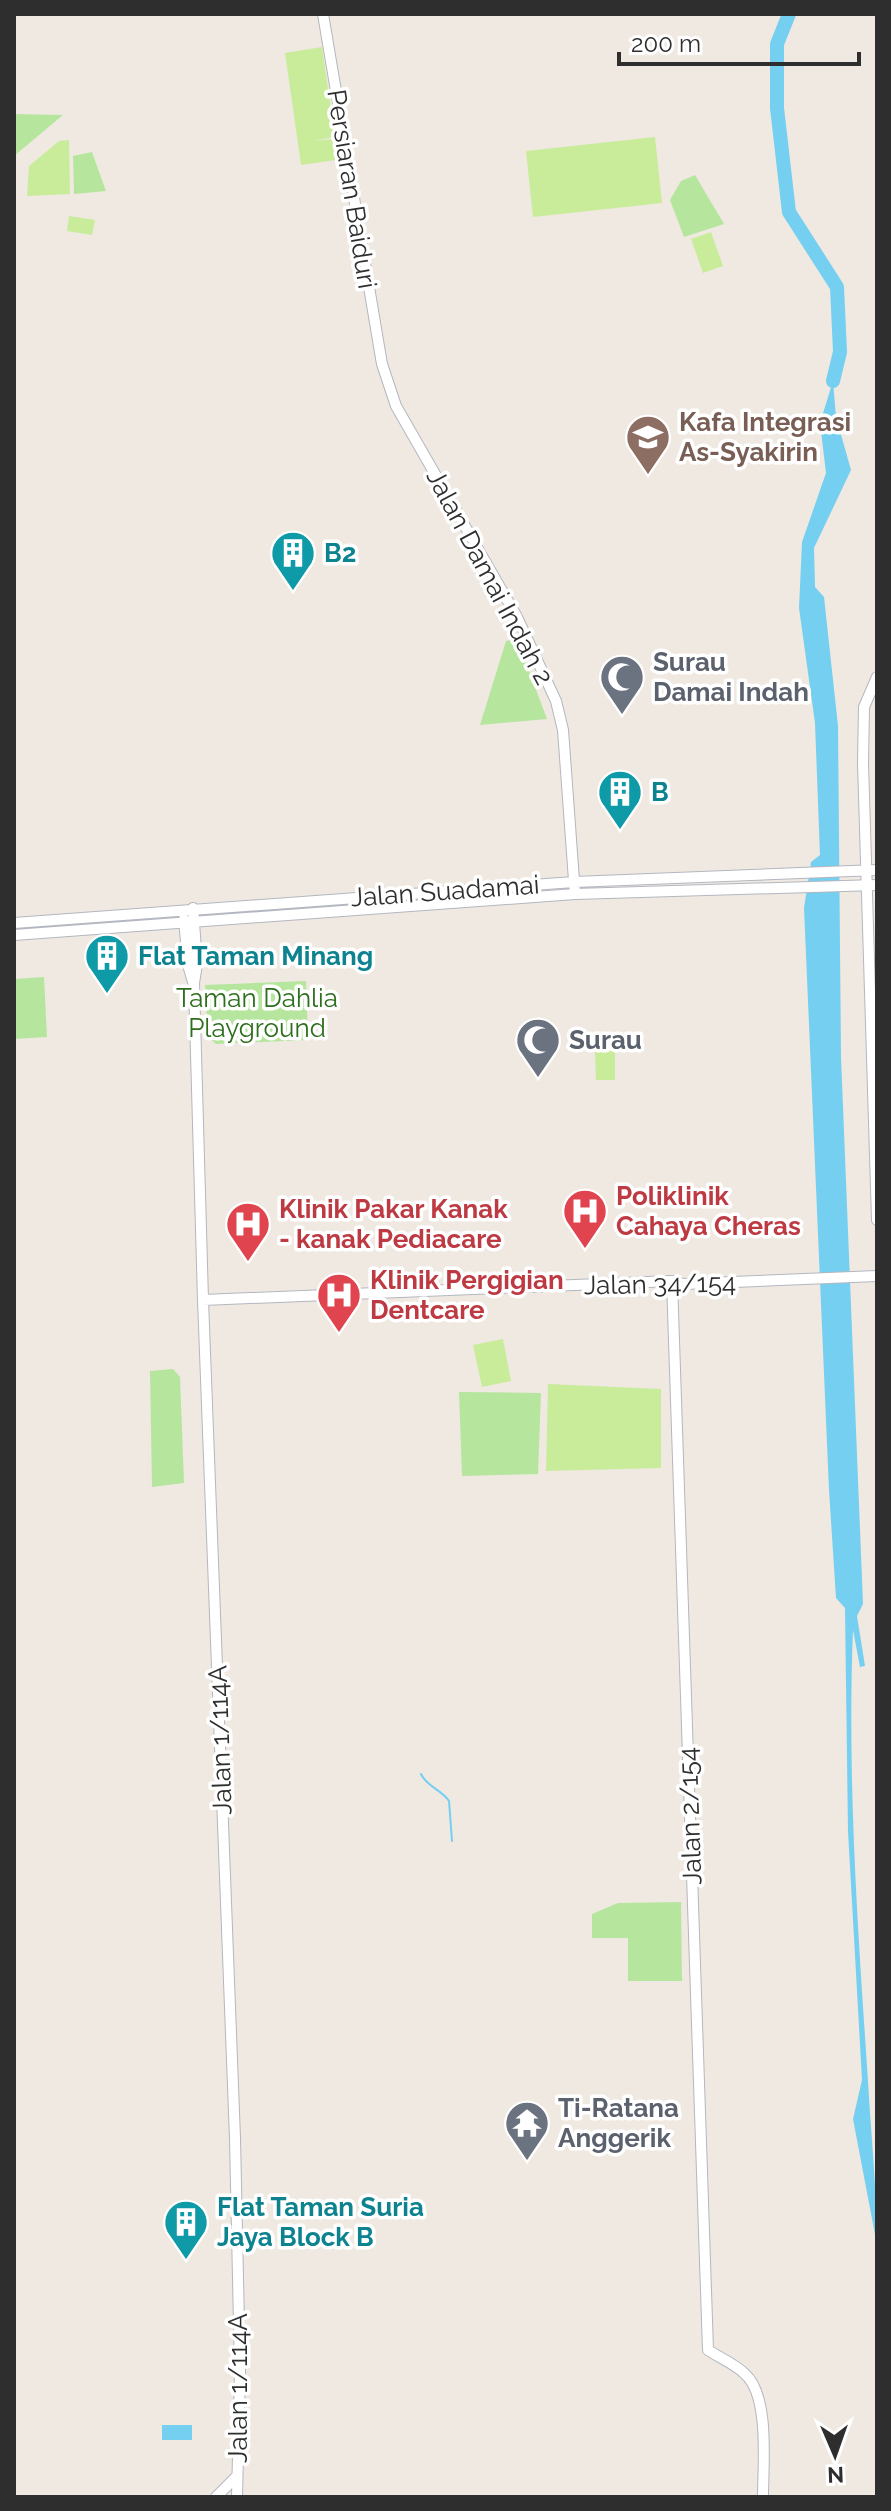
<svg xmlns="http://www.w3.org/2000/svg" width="891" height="2511" viewBox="0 0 891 2511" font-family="Raleway,sans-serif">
<rect width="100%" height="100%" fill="#efe9e1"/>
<!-- green -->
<path fill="#b6e59e" d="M14,114L63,115L14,156Z
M92,152L106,191L74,194L73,156Z
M695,175L724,224L684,237L670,200L681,181Z
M517,639L547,719L480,725L506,641Z
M44,977L47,1037L14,1039V979Z
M306,981L308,1040L216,1044L208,1036L205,985Z
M173,1369L180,1377L184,1483L152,1487L150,1371Z
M459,1392L541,1393L538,1474L462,1476Z
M681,1902L682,1981H628V1938H592V1914L618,1903Z"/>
<!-- pitch -->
<path fill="#c9ec9a" d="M322,47L335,137L313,141L333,139L336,160L301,165L285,53Z
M655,137L662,203L533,217L526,151Z
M69,140L70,194L27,196L29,166L59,141Z
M69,216L95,220L92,235L67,231Z
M711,232L723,266L703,273L691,239Z
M615,1051V1080H596L595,1052Z
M503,1339L511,1381L482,1387L473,1345Z
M548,1384L661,1389V1468L546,1471Z"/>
<!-- water -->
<path fill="#75cff0" d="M833,381L836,417L851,470L814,548L815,587L824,597L838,726L841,1057L863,1604L857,1616L865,1666L860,1667L853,1630C847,1780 858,1932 868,2081C871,2136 877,2190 877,2245L853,2119L862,2080L848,1831L845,1608L836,1598L829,1490L804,908L811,862L820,855L815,723L799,608L802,542L826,473L820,423Z
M162,2425H192V2440H162Z"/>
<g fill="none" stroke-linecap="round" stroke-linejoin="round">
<!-- stream -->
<path stroke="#75cff0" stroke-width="2" d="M421,1774C426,1786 442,1790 449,1801L452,1841"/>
<!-- river -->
<path stroke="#75cff0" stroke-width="14" d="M789,14L777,44V108L789,212L837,287L840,352L833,381"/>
<!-- secondary casing -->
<g stroke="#b4b7c1" stroke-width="12">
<path id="secondary" d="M323,14L382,364L396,406L517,617L556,701L563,730L575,894
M877,677L864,707L863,763L877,1220
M193,908L197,964L194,983L203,1300L235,2138L240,2372L237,2497
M184,919L188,965L193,982
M14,923L574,882L877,870
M14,935L575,894L877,885
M672,1281L708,2350C720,2358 735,2364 745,2374C770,2396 763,2465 763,2497
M203,1300L672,1281L684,1284L877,1276
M216,2497L237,2476"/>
</g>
<!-- secondary -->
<use href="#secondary" stroke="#fff" stroke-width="10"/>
</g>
<!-- icons -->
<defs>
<g id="school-pin" transform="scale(2.3)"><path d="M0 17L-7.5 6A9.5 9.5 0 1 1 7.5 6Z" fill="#8d6e63" stroke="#fff"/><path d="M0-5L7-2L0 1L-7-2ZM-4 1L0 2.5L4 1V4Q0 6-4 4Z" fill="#fff"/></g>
<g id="building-pin" transform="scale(2.3)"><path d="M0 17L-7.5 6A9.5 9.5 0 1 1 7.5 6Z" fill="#0f9aa8" stroke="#fff"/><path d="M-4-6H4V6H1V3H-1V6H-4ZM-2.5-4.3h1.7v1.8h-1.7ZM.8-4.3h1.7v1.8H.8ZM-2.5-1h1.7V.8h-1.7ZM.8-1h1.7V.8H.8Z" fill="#fff"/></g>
<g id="mosque-pin" transform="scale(2.3)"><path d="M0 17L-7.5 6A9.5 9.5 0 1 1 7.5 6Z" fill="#6b7280" stroke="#fff"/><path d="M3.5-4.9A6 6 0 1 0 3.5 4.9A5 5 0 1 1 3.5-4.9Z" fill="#fff"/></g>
<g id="hospital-pin" transform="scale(2.3)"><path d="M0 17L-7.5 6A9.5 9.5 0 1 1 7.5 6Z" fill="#e0444e" stroke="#fff"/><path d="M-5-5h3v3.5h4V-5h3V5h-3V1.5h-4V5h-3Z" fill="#fff"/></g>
<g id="temple-pin" transform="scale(2.3)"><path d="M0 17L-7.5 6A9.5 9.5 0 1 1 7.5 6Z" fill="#6b7280" stroke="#fff"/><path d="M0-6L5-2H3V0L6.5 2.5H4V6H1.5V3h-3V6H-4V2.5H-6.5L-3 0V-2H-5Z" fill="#fff"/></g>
</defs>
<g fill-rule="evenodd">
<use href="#school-pin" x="648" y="437"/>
<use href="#building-pin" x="293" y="553"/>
<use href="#mosque-pin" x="622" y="677"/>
<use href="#building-pin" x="620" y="792"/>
<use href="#building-pin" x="107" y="956"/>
<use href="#mosque-pin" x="538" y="1040"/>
<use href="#hospital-pin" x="585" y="1211"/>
<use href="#hospital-pin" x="248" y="1224"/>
<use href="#hospital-pin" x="339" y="1295"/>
<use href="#temple-pin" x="527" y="2123"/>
<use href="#building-pin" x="186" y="2222"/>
</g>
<g text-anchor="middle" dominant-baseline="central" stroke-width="7" stroke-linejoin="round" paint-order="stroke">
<!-- street labels -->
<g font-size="26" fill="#2e2e2e" stroke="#fff">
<text transform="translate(352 189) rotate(81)">Persiaran Baiduri</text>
<text transform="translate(490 577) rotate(62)">Jalan Damai Indah 2</text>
<text transform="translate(445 891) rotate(-4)">Jalan Suadamai</text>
<text transform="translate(660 1284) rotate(-1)">Jalan 34/154</text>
<text transform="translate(220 1740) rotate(-92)">Jalan 1/114A</text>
<text transform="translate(690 1816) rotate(-92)">Jalan 2/154</text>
<text transform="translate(238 2388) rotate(-90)">Jalan 1/114A</text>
</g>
<!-- education labels -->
<g font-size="26" font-weight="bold" fill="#785e54" stroke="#fff" text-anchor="start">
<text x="679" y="422">Kafa Integrasi<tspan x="679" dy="30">As-Syakirin</tspan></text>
</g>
<!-- culture labels -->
<g font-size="26" font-weight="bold" fill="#0d838f" stroke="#fff" text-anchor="start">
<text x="324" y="553">B2</text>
<text x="651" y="792">B</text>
<text x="138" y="956">Flat Taman Minang</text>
<text x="217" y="2207">Flat Taman Suria<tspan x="217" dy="30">Jaya Block B</tspan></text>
</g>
<!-- worship labels -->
<g font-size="26" font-weight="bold" fill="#5b616d" stroke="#fff" text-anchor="start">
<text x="653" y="662">Surau<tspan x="653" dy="30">Damai Indah</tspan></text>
<text x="569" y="1040">Surau</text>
<text x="558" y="2108">Ti-Ratana<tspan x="558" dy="30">Anggerik</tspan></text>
</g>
<!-- park labels -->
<g font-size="26" fill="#2c6e1b" stroke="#fff">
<text x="257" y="998">Taman Dahlia<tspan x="257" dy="30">Playground</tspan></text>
</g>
<!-- health labels -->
<g font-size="26" font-weight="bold" fill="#be3a42" stroke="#fff" text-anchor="start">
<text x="616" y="1196">Poliklinik<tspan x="616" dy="30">Cahaya Cheras</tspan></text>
<text x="279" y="1209">Klinik Pakar Kanak<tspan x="279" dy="30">- kanak Pediacare</tspan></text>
<text x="370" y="1280">Klinik Pergigian<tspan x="370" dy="30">Dentcare</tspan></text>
</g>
</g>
<!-- border -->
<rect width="891" height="2511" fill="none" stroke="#2e2e2e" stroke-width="32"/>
<!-- north arrow -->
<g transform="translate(835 2455) rotate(178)" stroke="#ffffff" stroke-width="6" paint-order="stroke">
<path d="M0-6L14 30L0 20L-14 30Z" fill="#2e2e2e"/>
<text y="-12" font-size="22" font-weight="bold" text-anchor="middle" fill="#2e2e2e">N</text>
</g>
<!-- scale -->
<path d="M619 52v12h240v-12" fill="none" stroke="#2e2e2e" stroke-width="4"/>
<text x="631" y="52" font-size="24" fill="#2e2e2e" stroke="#ffffff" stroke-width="6" paint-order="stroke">200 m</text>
</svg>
